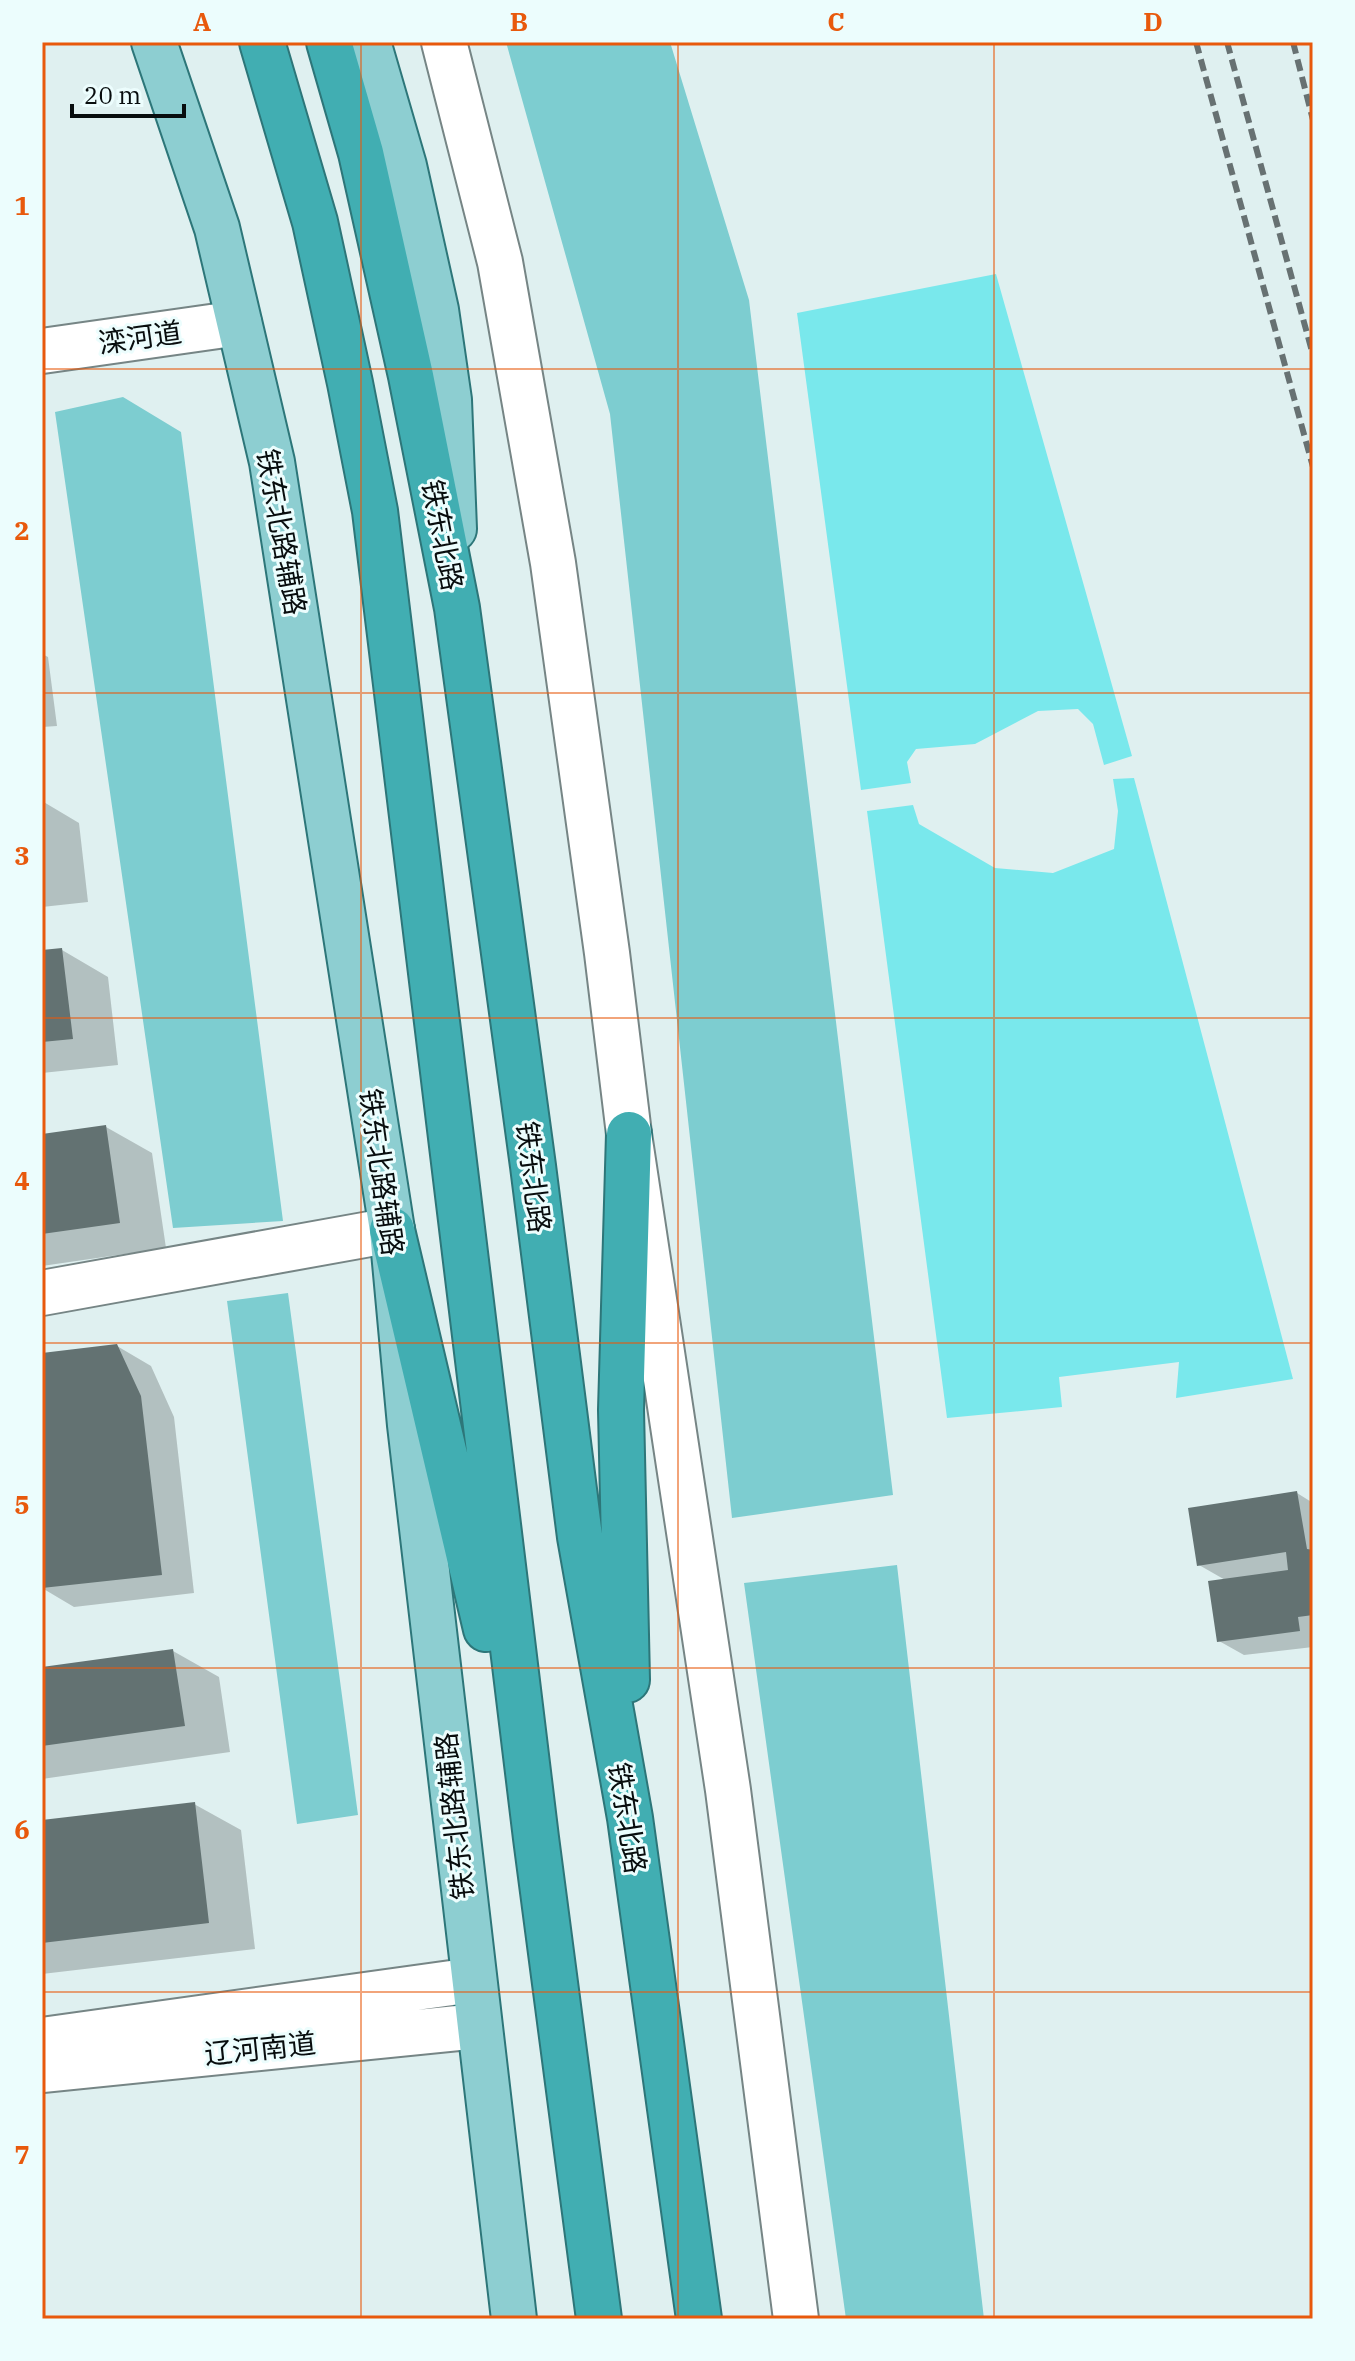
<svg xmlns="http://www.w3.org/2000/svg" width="1355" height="2361" viewBox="0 0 1355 2361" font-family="'IBM Plex Serif','Noto Sans SC',serif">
<rect width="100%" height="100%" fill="#dff0f0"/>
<!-- green -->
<path fill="#7dcdd0" d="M506,42H670L749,300L893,1495L732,1518L610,414Z
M123,397L181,432L283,1221L173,1228L55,412Z
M288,1293L358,1815L297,1824L227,1301Z
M897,1565L984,2319H846L744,1583Z"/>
<!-- water -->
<path fill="#79e8ec" d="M996,274L1132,756L1104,765L1093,724L1078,709L1038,711L975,744L916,749L907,762L911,783L861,790L797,313Z
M1134,778L1293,1379L1176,1398L1179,1362L1059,1377L1062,1407L947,1418L867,811L913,805L919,824L995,868L1053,873L1114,849L1118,811L1113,779Z"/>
<!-- shadow -->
<path fill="#0003" d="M42,654L48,657L57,726L42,727Z
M42,801L79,823L88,902L42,907Z
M62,950L108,977L118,1065L42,1073V952Z
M106,1127L152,1153L166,1248L42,1266V1136Z
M117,1346L151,1366L174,1417L194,1593L74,1607L42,1588V1355Z
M1297,1493L1313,1503V1647L1244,1655L1219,1641L1227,1581L1199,1565Z
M173,1651L219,1677L230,1752L42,1779V1669Z
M194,1804L241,1830L255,1949L42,1974V1822Z"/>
<!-- building -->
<path fill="#637272" d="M62,948L73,1039L42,1042V950Z
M106,1125L120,1223L42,1234V1134Z
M117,1344L141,1396L162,1575L42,1588V1353Z
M1297,1491L1307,1549L1313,1550V1615L1298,1617L1300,1631L1217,1642L1208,1581L1288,1570L1286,1552L1197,1566L1188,1508Z
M173,1649L185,1726L42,1746V1667Z
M195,1802L209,1923L42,1943V1820Z"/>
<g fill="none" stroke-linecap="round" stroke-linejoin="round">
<!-- minor casing -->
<g stroke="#768585" stroke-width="48">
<path id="minor" d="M444,42L500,262L553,563L607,953L629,1134L728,1790L796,2319
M42,351L239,323
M42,1293L392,1230
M42,2040L473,1980
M42,2070L478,2026"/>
</g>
<!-- major casing -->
<g stroke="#2d7679" stroke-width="48">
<path id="major" d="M154,42L217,228L272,462L392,1230L410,1425L514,2319
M368,42L404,166L436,310L449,400L454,529"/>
</g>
<!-- highway casing -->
<g stroke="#2d7679" stroke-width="48">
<path id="highway" d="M262,42L315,222L350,383L375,511L536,1838L599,2319
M329,42L361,153L411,376L457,608L533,1166L580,1537L630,1818L699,2319
M392,1230L486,1629
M627,1680L621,1410L629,1134"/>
</g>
<!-- minor -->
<use href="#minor" stroke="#fff" stroke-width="44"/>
<!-- major -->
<use href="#major" stroke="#8dced1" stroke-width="44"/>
<!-- highway -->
<use href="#highway" stroke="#41aeb2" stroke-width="44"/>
<!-- rail -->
<path stroke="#677172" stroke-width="6" stroke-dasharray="12 6" stroke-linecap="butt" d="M1196,42L1313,467
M1227,42L1313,355
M1293,42L1313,120"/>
</g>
<!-- grid -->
<path fill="none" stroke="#e8590c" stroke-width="2" stroke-opacity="0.55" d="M361,42V2319M678,42V2319M994,42V2319M42,369H1313M42,693H1313M42,1018H1313M42,1343H1313M42,1668H1313M42,1992H1313"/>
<g text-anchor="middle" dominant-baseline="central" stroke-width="6" stroke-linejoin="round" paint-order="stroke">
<!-- street labels -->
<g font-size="28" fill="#080d0e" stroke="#ecfdfd">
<text transform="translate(140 337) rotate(-8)">滦河道</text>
<text transform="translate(282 532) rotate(80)">铁东北路辅路</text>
<text transform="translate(443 535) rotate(79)">铁东北路</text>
<text transform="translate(382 1172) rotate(82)">铁东北路辅路</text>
<text transform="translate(534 1177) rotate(83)">铁东北路</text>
<text transform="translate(454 1816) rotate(-96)">铁东北路辅路</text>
<text transform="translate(628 1818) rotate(81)">铁东北路</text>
<text transform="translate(260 2048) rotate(-6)">辽河南道</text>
</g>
</g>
<!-- border -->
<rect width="1355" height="2361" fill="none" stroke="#ecfdfd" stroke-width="88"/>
<!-- scale -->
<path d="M72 104v12h112v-12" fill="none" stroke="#080d0e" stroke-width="4"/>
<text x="84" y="104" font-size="24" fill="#080d0e" stroke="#ecfdfd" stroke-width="6" paint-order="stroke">20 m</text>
<rect x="44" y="44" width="1267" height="2273" fill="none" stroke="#e8590c" stroke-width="3"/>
<g font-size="26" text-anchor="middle" font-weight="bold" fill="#e8590c">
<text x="202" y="31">A</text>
<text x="519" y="31">B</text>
<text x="836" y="31">C</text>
<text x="1153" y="31">D</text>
<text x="22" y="215">1</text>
<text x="22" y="540">2</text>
<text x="22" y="865">3</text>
<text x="22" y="1190">4</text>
<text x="22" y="1514">5</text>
<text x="22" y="1839">6</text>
<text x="22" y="2164">7</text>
</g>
</svg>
